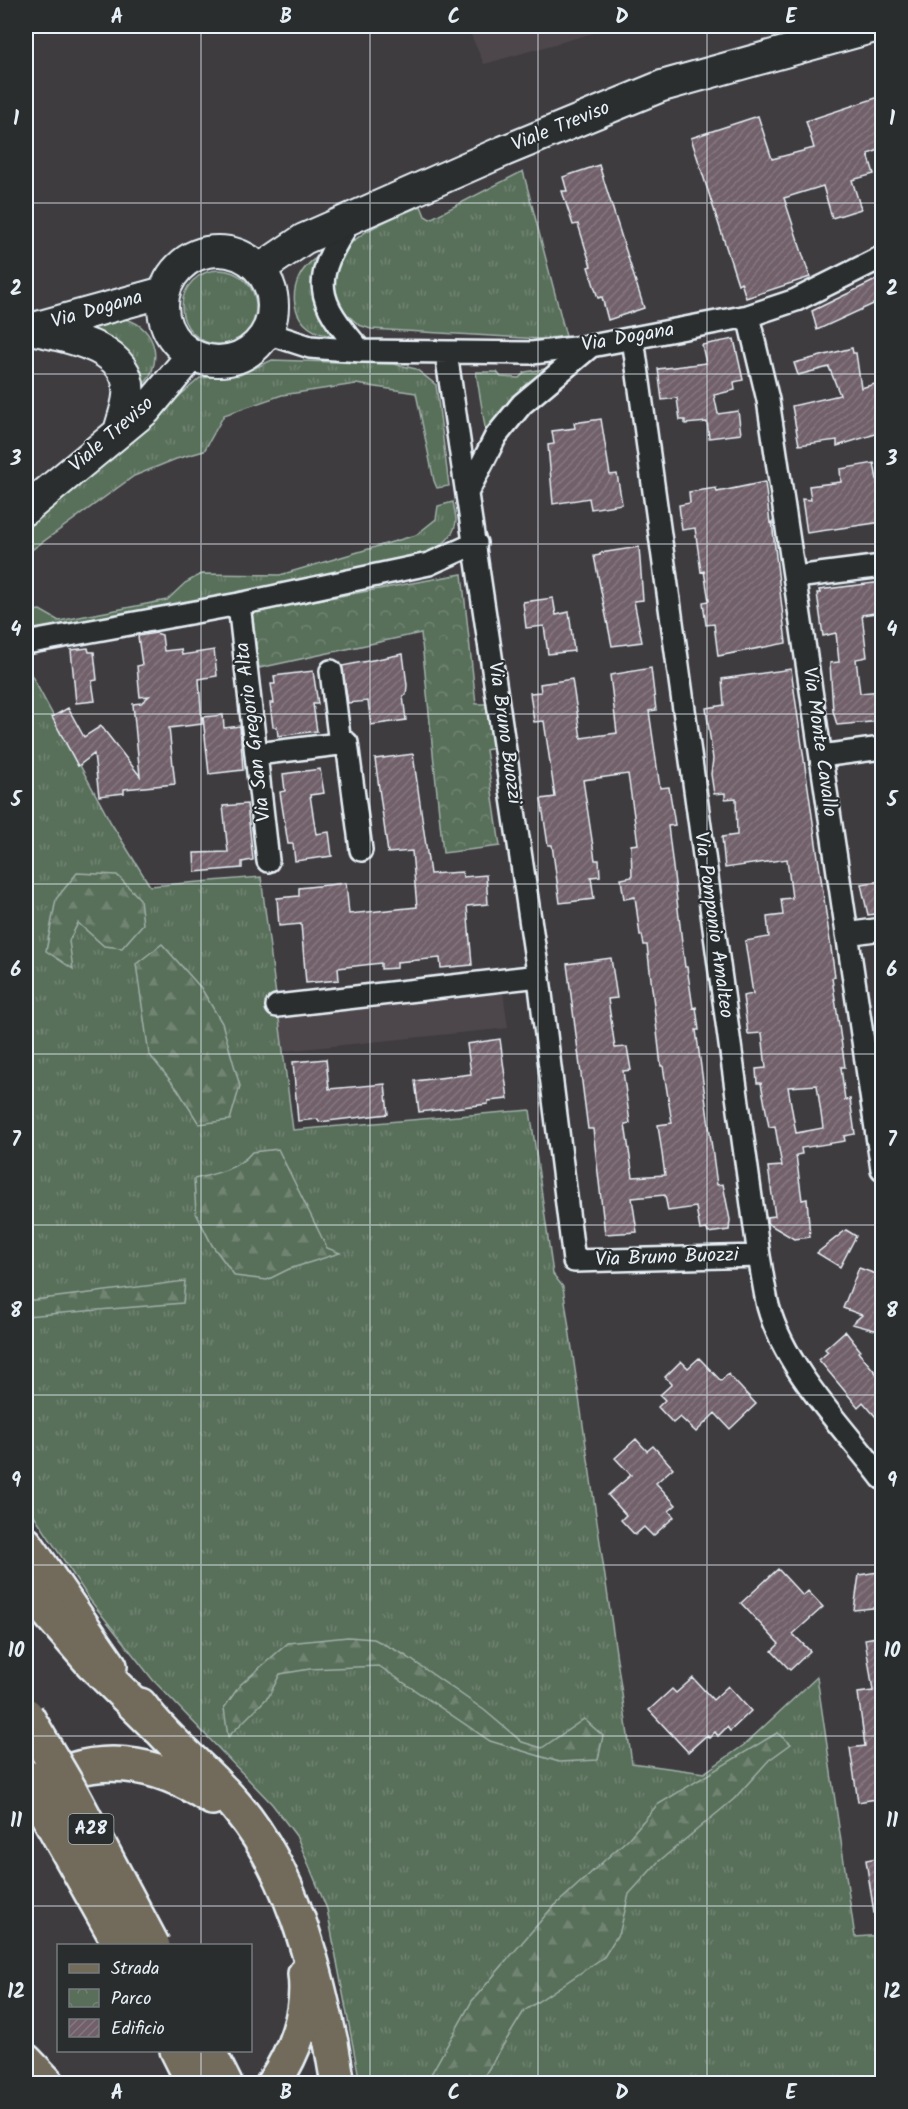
<svg xmlns="http://www.w3.org/2000/svg" width="908" height="2109" viewBox="0 0 908 2109" font-family="Kalam,sans-serif">
<defs>
<pattern id="grass-tufts" width="24" height="20" patternUnits="userSpaceOnUse" patternTransform="scale(1.5)"><rect width="24" height="20" fill="#596f5a"/><path d="M3 7l-1-3M5 7V3M7 7l1-3M15 17l-1-3M17 17v-4M19 17l1-3" fill="none" stroke="#718472"/></pattern>
<pattern id="forest-firs" width="22" height="20" patternUnits="userSpaceOnUse" patternTransform="scale(1.5)"><rect width="22" height="20" fill="#596f5a"/><path d="M5 1l3.5 6h-7zM16 11l3.5 6h-7z" fill="#718472"/></pattern>
<pattern id="park-crowns" width="20" height="18" patternUnits="userSpaceOnUse" patternTransform="scale(1.5)"><rect width="20" height="18" fill="#596f5a"/><path d="M2 6a3 3 0 1 1 6 0M12 15a3 3 0 1 1 6 0" fill="none" stroke="#718472"/></pattern>
<pattern id="building-hatch" width="6" height="6" patternUnits="userSpaceOnUse" patternTransform="scale(1.5)"><rect width="6" height="6" fill="#716069"/><path d="M-1 1l2-2M0 6l6-6M5 7l2-2" fill="none" stroke="#85777f"/></pattern>
</defs>
<rect width="100%" height="100%" fill="#3f3c40"/>
<filter id="ink" filterUnits="userSpaceOnUse"><feTurbulence type="fractalNoise" baseFrequency=".0167" numOctaves="2"/><feDisplacementMap in="SourceGraphic" scale="12" xChannelSelector="R" yChannelSelector="G"/><feConvolveMatrix kernelMatrix="1 2 1 2 8 2 1 2 1" color-interpolation-filters="sRGB"/></filter>
<g filter="url(#ink)">
<!-- built -->
<path fill="#4e474c" d="M467,26H618L484,64Z
M503,992L508,1028L283,1051L278,1017Z"/>
<!-- grass -->
<path fill="url(#grass-tufts)" stroke="#a0b0a9" stroke-width="1.5" d="M523,171L566,336L541,339L371,329L359,325L335,304C334,295 332,285 333,276C336,237 391,219 421,206L425,216L430,219Z
M316,258L319,260C306,287 316,309 331,333L328,335C287,329 284,279 316,258Z
M182 307a37 37 0 1 1 74 0a37 37 0 1 1-74 0Z
M125,319C158,327 165,367 139,389L87,329Z
M272,360L394,364L416,369L436,385L449,486L437,488L434,481L416,393L356,384L282,395L224,415L204,451L176,459L134,476L26,554V530L200,378L240,375Z
M552,368L487,439L476,372H497L501,377L519,378L525,372Z
M453,502C454,508 456,515 456,521C453,553 403,560 379,568L26,635V612L40,610L59,621L167,600L185,583L201,574L280,575L416,535L436,519L438,506Z
M26,665L111,823L150,886L261,877L293,1130L530,1110L553,1274L563,1287L632,1763L704,1773L744,1745L817,1677L855,1937L882,1935V2083H360L327,1909L297,1837L272,1804L153,1680L90,1600L26,1503Z"/>
<!-- forest -->
<path fill="url(#forest-firs)" stroke="#a0b0a9" stroke-width="1.5" d="M77,873L117,875L140,899L143,924L122,948L104,946L78,923L69,941L73,969L46,951L56,899Z
M162,944L201,988L222,1023L240,1086L230,1120L199,1124L178,1090L149,1054L136,964Z
M278,1149L327,1248L340,1253L289,1269L267,1280L235,1276L212,1245L196,1213L194,1179C215,1174 238,1169 252,1152Z
M185,1281L183,1303L26,1316V1301Z
M348,1637L374,1639L403,1654L484,1710L522,1742L542,1748L584,1719L603,1736L598,1760L559,1762L490,1741L379,1666L310,1669L280,1674L269,1696L228,1737L224,1708L240,1685L288,1643Z
M777,1733L791,1744L769,1760L734,1799L658,1862L629,1894L620,1931L604,1957L524,2011L480,2083H426L472,2001L550,1910L628,1839L657,1805Z"/>
<!-- park -->
<path fill="url(#park-crowns)" stroke="#a0b0a9" stroke-width="1.5" d="M462,574L476,704H486L493,748L486,750L500,846L443,853L421,633L259,668L252,612Z"/>
<!-- building -->
<path fill="url(#building-hatch)" stroke="#e8f1f8" stroke-width="1.5" fill-rule="evenodd" d="M882,96V149L868,154L874,174L852,180L861,209L832,218L823,186L784,198L810,277L746,298L741,282L738,284L691,138L758,116L772,159L814,148L806,121Z
M599,165L644,308L608,320L602,297L598,298L588,267L591,266L578,224L573,225L562,191H567L563,177Z
M882,277V300L817,330L812,311Z
M734,339L743,380L734,382L735,390L714,395L718,414L738,411L741,434L709,438L707,422L685,424V420H680L677,398L662,400L658,369L706,363L702,345Z
M852,348L853,353H856L861,388L882,382V432L837,446V440L799,445L792,406L840,395L829,367L798,375L794,363Z
M601,419L610,475L617,474L622,504L591,509L589,498L553,504L548,445L554,444L552,431L575,428L574,423Z
M874,463L882,507V522L807,533L802,499L811,500L809,486L841,482L840,469Z
M765,482L770,523L772,522L786,643L718,656L714,624L706,625L703,602L709,601L704,571L701,572L695,528L682,530L679,505L690,503L689,492L716,488L717,492Z
M639,547L643,600L634,601L642,642L612,646L594,556L600,555V553Z
M882,582V612L862,615L867,657L856,659L860,693L882,691V721L837,725L833,711L830,663L839,662L836,633L823,636L817,593H820L819,590Z
M553,598L556,615L569,612L574,651L548,654L544,626L526,628L523,602Z
M156,633L162,635L164,651L181,649L182,655L214,650L217,676L199,679L202,724L169,728L175,784L124,789V793L99,796L94,754L78,766L52,717L68,708L84,737L101,726L140,776L133,704L141,703L149,696L140,697L137,666L142,665L138,636Z
M88,648L89,652H94L97,680L92,681L95,701L76,703L71,650Z
M403,654L407,685L406,695L403,696L406,720L371,725L368,701L348,703L342,666Z
M651,668L656,710L649,711L660,788L669,787L675,825L668,826L685,967H687L693,1008L696,1007L699,1030H696L717,1185L723,1184L730,1220L729,1230L708,1233L707,1229L700,1230L696,1207L668,1211L665,1195L632,1198L637,1232L605,1234L593,1129H588L567,964L611,958L617,998L608,999L615,1048L627,1047L631,1070L623,1071L630,1123L625,1124L633,1177L665,1175L658,1125L672,1123L663,1066H661L647,945H644L642,935H640L635,897L624,899L621,879L632,877L631,845L638,844L628,774L583,780L595,860H599L600,876L591,877L594,899L560,903L552,845H548L541,799L555,797L544,721L534,722L530,693L541,692L540,684L572,679L581,738L617,733L610,675Z
M791,669L830,941L835,977L832,978L845,1067H841L845,1100L850,1099L855,1134L844,1136L845,1141L801,1148L802,1154L796,1155L802,1200L807,1199L810,1237L794,1239L767,1223V1217L775,1216L768,1167L782,1166L775,1126L769,1127L761,1083H757L756,1069L766,1068L762,1033L748,1034L743,996L753,994L745,941L769,937L767,917L783,915L781,899L792,898L787,859L725,868L722,837L737,835L736,798L725,799V793L714,794L711,774L713,759L706,708L724,705L722,679ZM817,1085L823,1128L796,1133L788,1087Z
M313,671L318,704H313L317,731L278,736L277,727H273L270,703H274L271,684H275L274,676Z
M223,715L224,728L240,726L243,770L209,774L203,717Z
M413,754L430,874L462,872L463,877L486,875L488,904L467,906L472,965L441,968L440,958L397,962V968L381,969V963L338,968L339,980L306,983L301,924L279,926L277,898L299,896V888L346,883L349,914L417,907L412,851L388,853L375,759Z
M320,769L324,793L310,795L316,834L329,832L332,856L295,861L293,844H288L280,792L285,791L283,774Z
M247,804L253,860L242,862V868L195,872L194,853L228,852L223,806Z
M882,881V913L868,915L861,884Z
M500,1039L508,1099L488,1101V1104L419,1112L415,1081L471,1074L467,1044Z
M326,1059L329,1089L385,1084L388,1114L319,1122L318,1119L298,1121L293,1062Z
M846,1230L856,1236L840,1267L817,1253Z
M859,1268L882,1276V1332L852,1324L862,1315L843,1308Z
M845,1331L860,1350L858,1352L882,1380V1424L863,1402L858,1407L819,1360L828,1352L825,1349Z
M699,1358L721,1381L728,1374L756,1404L730,1429L715,1413L696,1432L680,1417L673,1423L658,1407L665,1400L660,1395L672,1384L665,1377L681,1361L688,1368Z
M636,1439L647,1451L653,1446L673,1468L656,1483L676,1505L669,1511L674,1517L653,1536L644,1527L635,1535L621,1520L626,1515L608,1495L631,1475L615,1458Z
M778,1569L803,1596L808,1591L823,1607L793,1634L810,1651L790,1670L772,1651L779,1644L741,1603Z
M878,1572L882,1607L854,1610L859,1575Z
M882,1636V1798L858,1802L850,1748L865,1746L858,1693L873,1691L865,1639Z
M693,1678L713,1700L728,1686L751,1711L730,1731L727,1727L718,1736L715,1732L709,1738L707,1735L688,1752L649,1710L672,1689L676,1693Z
M882,1857V1912L874,1913L866,1860Z"/>
<g fill="none" stroke-linecap="round" stroke-linejoin="round">
<!-- street casing -->
<g stroke="#e8f1f8" stroke-width="26">
<path id="street" d="M351,220C311,280 314,298 361,351
M748,316L768,400L882,1169
M267,333L310,347L361,351L532,353L591,346L748,316L796,300L882,257
M633,338L759,1256C762,1272 764,1289 768,1306C785,1369 843,1427 882,1478
M446,353L540,986L574,1261L759,1256
M468,491L496,436L522,404L591,346
M796,577L882,566
M239,604L268,861
M26,643L239,604L429,564L476,543
M331,671L340,744
M257,754L347,743L361,850
M821,756L882,748
M847,934L882,929
M277,1006L539,976"/>
</g>
<!-- secondary casing -->
<g stroke="#e8f1f8" stroke-width="34">
<path id="secondary" d="M163 306a55 55 0 1 1 110 0a55 55 0 1 1-110 0Z
M260,269L304,239L504,151L662,86L878,26
M34,328L164,292
M30,329C64,336 134,347 128,396C127,408 122,420 119,432
M26,509L146,410L192,355"/>
</g>
<!-- primary casing -->
<g stroke="#e8f1f8" stroke-width="38">
<path id="primary" d="M26,1544L110,1666
M140,1705C168,1743 207,1771 237,1807C293,1874 313,1961 331,2043
M37,1787C93,1750 158,1761 212,1798
M26,2061L48,2084
M273,2084C294,2053 310,2012 305,1974"/>
</g>
<!-- highway casing -->
<g stroke="#e8f1f8" stroke-width="38">
<path id="highway" d="M26,1587L92,1663L156,1726
M331,2043L338,2084
M177,2050L194,2084
M208,2050L225,2084"/>
</g>
<!-- street -->
<use href="#street" stroke="#2a2d2e" stroke-width="21"/>
<!-- secondary -->
<use href="#secondary" stroke="#2a2d2e" stroke-width="30"/>
<!-- primary -->
<use href="#primary" stroke="#726b5a" stroke-width="33"/>
<!-- highway -->
<use href="#highway" stroke="#726b5a" stroke-width="33"/>
<!-- highway-bridge casing -->
<g stroke="#e8f1f8" stroke-width="38" stroke-linecap="butt">
<path id="highway-bridge" d="M26,1715L70,1790L153,1946
M26,1777L121,1946"/>
</g>
<!-- highway-bridge -->
<use href="#highway-bridge" stroke="#726b5a" stroke-width="33"/>
</g>
</g>
<!-- grid -->
<path fill="none" stroke="#e8f1f8" stroke-width="1.5" stroke-opacity="0.55" d="M201,26V1946M370,26V2084M538,26V2084M707,26V2084M26,203H882M26,374H882M26,544H882M26,714H882M26,884H882M26,1054H882M26,1225H882M26,1395H882M26,1565H882M26,1736H882M26,1906H882M201,2050V2084"/>
<g text-anchor="middle" dominant-baseline="central" stroke-width="4.5" stroke-linejoin="round" paint-order="stroke">
<!-- shield labels -->
<rect fill="#2a2d2e" stroke="#afb6bb" stroke-width="1.5" x="68.5" y="1814" width="45" height="30" rx="4.5"/>
<g font-size="18" font-weight="bold" fill="#e8f1f8">
<text x="91" y="1829">A28</text>
</g>
<!-- street labels -->
<g font-size="20" fill="#e8f1f8" stroke="#2a2d2e">
<text transform="translate(561 127) rotate(-22)">Viale Treviso</text>
<text transform="translate(97 310) rotate(-16)">Via Dogana</text>
<text transform="translate(628 338) rotate(-10)">Via Dogana</text>
<text transform="translate(112 435) rotate(-41)">Viale Treviso</text>
<text transform="translate(254 732) rotate(-97)">Via San Gregorio Alta</text>
<text transform="translate(504 733) rotate(82)">Via Bruno Buozzi</text>
<text transform="translate(819 742) rotate(82)">Via Monte Cavallo</text>
<text transform="translate(713 925) rotate(82)">Via Pomponio Amalteo</text>
<text transform="translate(667 1258) rotate(-2)">Via Bruno Buozzi</text>
</g>
</g>
<!-- margin -->
<rect width="908" height="2109" fill="none" stroke="#2a2d2e" stroke-width="66"/>
<!-- legend -->
<rect x="57" y="1944" width="195" height="108" fill="#2a2d2e" stroke="#767b7f" stroke-width="1.5"/>
<rect x="69" y="1964" width="30" height="9" fill="#726b5a" stroke="#767b7f" stroke-width="1.5"/>
<text x="111" y="1974" font-size="18" fill="#e8f1f8">Strada</text>
<rect x="69" y="1989" width="30" height="18" fill="url(#park-crowns)" stroke="#767b7f" stroke-width="1.5"/>
<text x="111" y="2004" font-size="18" fill="#e8f1f8">Parco</text>
<rect x="69" y="2019" width="30" height="18" fill="url(#building-hatch)" stroke="#767b7f" stroke-width="1.5"/>
<text x="111" y="2034" font-size="18" fill="#e8f1f8">Edificio</text>
<rect x="33" y="33" width="842" height="2043" fill="none" stroke="#e8f1f8" stroke-width="2"/>
<g font-size="20" text-anchor="middle" font-weight="bold" fill="#e8f1f8">
<text x="117" y="23">A</text>
<text x="286" y="23">B</text>
<text x="454" y="23">C</text>
<text x="622" y="23">D</text>
<text x="791" y="23">E</text>
<text x="16" y="125">1</text>
<text x="892" y="125">1</text>
<text x="16" y="295">2</text>
<text x="892" y="295">2</text>
<text x="16" y="465">3</text>
<text x="892" y="465">3</text>
<text x="16" y="636">4</text>
<text x="892" y="636">4</text>
<text x="16" y="806">5</text>
<text x="892" y="806">5</text>
<text x="16" y="976">6</text>
<text x="892" y="976">6</text>
<text x="16" y="1146">7</text>
<text x="892" y="1146">7</text>
<text x="16" y="1317">8</text>
<text x="892" y="1317">8</text>
<text x="16" y="1487">9</text>
<text x="892" y="1487">9</text>
<text x="16" y="1657">10</text>
<text x="892" y="1657">10</text>
<text x="16" y="1827">11</text>
<text x="892" y="1827">11</text>
<text x="16" y="1998">12</text>
<text x="892" y="1998">12</text>
<text x="117" y="2099">A</text>
<text x="286" y="2099">B</text>
<text x="454" y="2099">C</text>
<text x="622" y="2099">D</text>
<text x="791" y="2099">E</text>
</g>
</svg>
